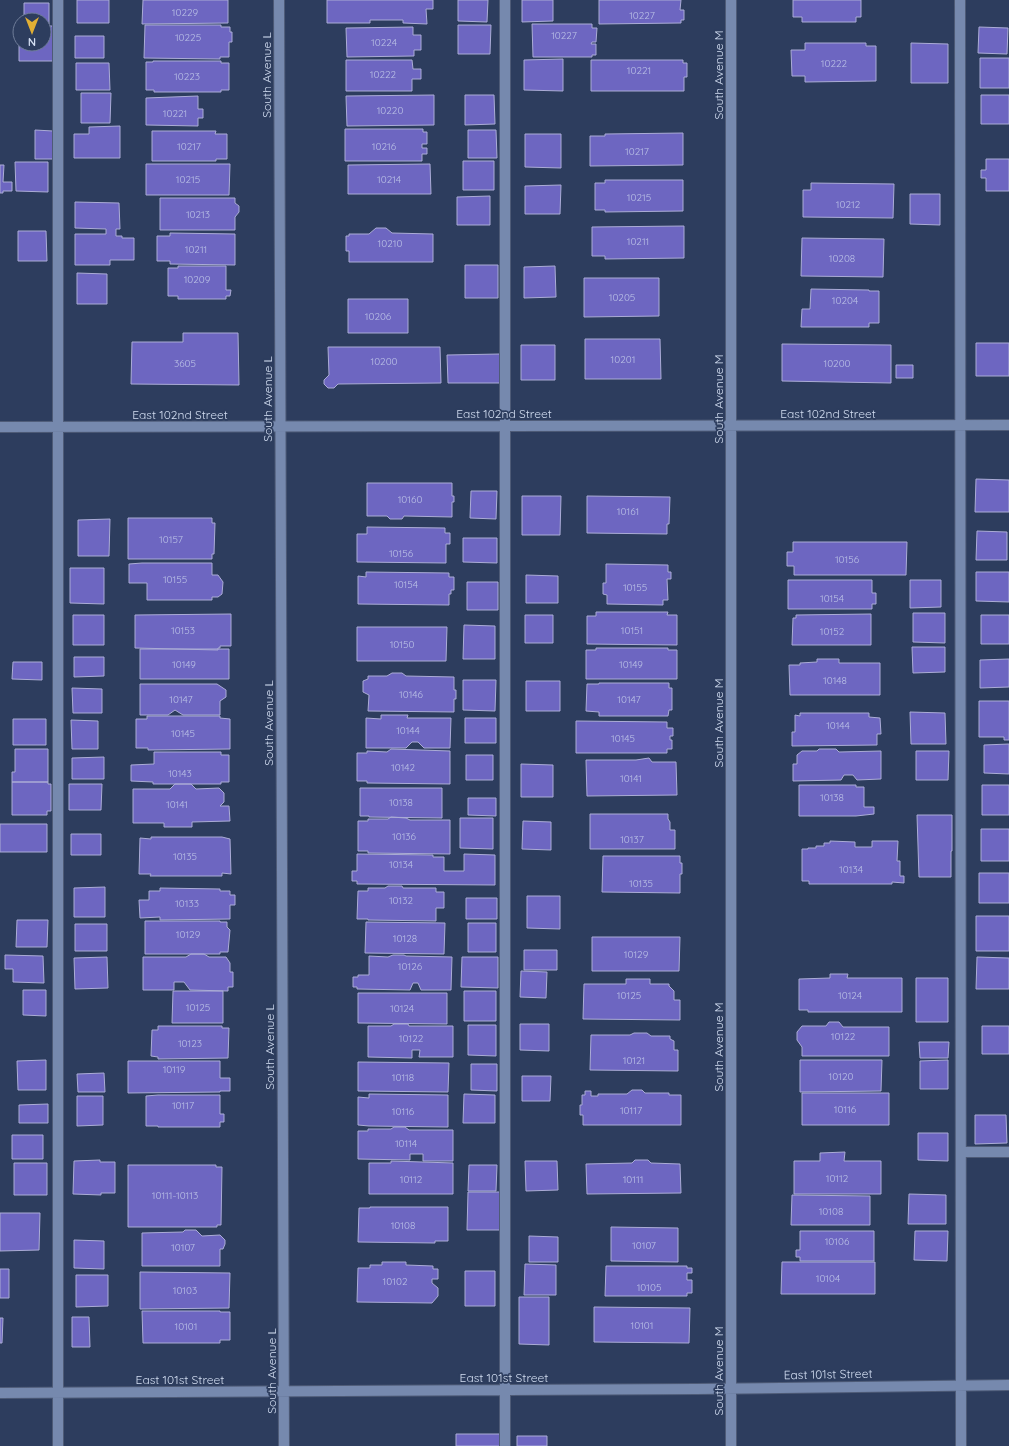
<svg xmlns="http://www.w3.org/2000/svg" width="1009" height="1446" viewBox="0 0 1009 1446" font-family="Quicksand,sans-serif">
<rect width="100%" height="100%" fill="#2d3d5e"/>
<!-- building -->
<path fill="#6d66c1" stroke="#abacd6" d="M77,0H109V23H77Z
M143,0H228V23L142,24Z
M327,0H433V9H426L427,24L403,23V20H370V23H327Z
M458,0H488L487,22L458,21Z
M522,0H553V21L522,22Z
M599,0H681L680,10H684V20H681V23L599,24Z
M793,0H861V17H856V22H802V17H793Z
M24,3H49V24L44,23V20H24Z
M532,24H592V28H597L596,42H592L591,44H596V55H592V57H533Z
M145,25H221V27H230V32H232V42H229V57H220V59L144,58Z
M458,25H491L490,54H458Z
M44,26H54L53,61H19V27H20V44H44Z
M413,27V35H421V50H414V56L347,57L346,28Z
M979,27L1008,28L1007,54L978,53Z
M75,36H104V58H75Z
M805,43H866V46H876V81L805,82V76H792L791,50H805Z
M911,43L948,44V83H911Z
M980,58H1009V88H980Z
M563,59V91L524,90V60Z
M346,60H412L413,69H421V79H412V91H346Z
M591,60H683V63H687V77H684V91H591Z
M153,61H221V63H229V90H221V92H154V90H146V62H153Z
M76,63H109L110,90H76Z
M81,93H111L110,123H81Z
M434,95V125L347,126L346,96Z
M465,95H494L495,124L465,125Z
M981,95H1009V124H981Z
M198,96V109H203V118H198V126L146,125V98Z
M120,126V158H74V134H89V127Z
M345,129H423V132H427V144H422V148H427V154H422V161H345Z
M35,130L53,131V159H35Z
M468,130H496L497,158H468Z
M152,131H216L215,134H227V159H216V161H152Z
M683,133V165L590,166V136H605V134Z
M525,134H561V168L525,167Z
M986,159H1009V191H986V178H981V170H986Z
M463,161H494V190H463Z
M15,162H48V192L16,191Z
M146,164H230L229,195H146Z
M430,164L431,194H348V165Z
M0,165H4L3,182H12V191H3V193H0Z
M605,180H683V211L605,212V210H595V183H605Z
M811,183L894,184L893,218L803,217V190H811Z
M561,185L560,214H525V186Z
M910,194H940V225L910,224Z
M490,196V225H457V197Z
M160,198H235V203L239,206V212L235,217V230H160Z
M75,202L119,203L120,229H116V236H122V238H134V260H110V265H75V234H106V229L75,228Z
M684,226V258L605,259V256H592V227Z
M376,228H386L392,233L433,234V262H349V251H346V236H349V234H369Z
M18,231H46L47,261H18Z
M170,233L235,234V265L170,264V261H157V236H170Z
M802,238L884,239L883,277L801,276Z
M465,265H498V298H465Z
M178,266H226V290H231L230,296H226V299H178V296H168V268H178Z
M555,266L556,297L524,298V267Z
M77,273L107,274V304H77Z
M584,278H659V316L584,317Z
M811,289L869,290V291H879V323H869V327H801L802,309H810Z
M348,299H408V333H348Z
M183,333H238L239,385L131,384L132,342H183Z
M585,339H660L661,379H585Z
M976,343H1009V376H976Z
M782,344L891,345V383L782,381Z
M521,345H555V380H521Z
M328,347H440L441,383L338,384L334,388H328L324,384V380L329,375Z
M500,354L501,383H448L447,355Z
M896,365H913V378H896Z
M976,479L1009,480V512H975Z
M367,483H452V496H454V502H452V517L404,516L402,519H390L387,516H367Z
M471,491H497L496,519L470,518Z
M522,496H561L560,535H522Z
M587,496L670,497L669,524H667V534L587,533Z
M128,518H212V523H215L214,554H212V559H128Z
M110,519L109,556H78V520Z
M367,527L445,528V533H450V544H446V563L357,562V534H367Z
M977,531L1007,532V560H976Z
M463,538H497V563L463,562Z
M793,542H907L906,575H794V566H787V552H793Z
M142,563H212V575H218L223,582L222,594L218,597H212V600H147V583H129V564Z
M606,564L668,565V572H671V579H667L668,600H663V605L607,604V595L603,594V583H606Z
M70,568H104V604L70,603Z
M366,572L449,573V577H454V590H451V594H449V605L358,604V576L366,577Z
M976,572H1009V602L976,601Z
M526,575L558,576V603H526Z
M788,580H872V593H876V604H872V609H788Z
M910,580H941V607L910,608Z
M467,582H498V610H467Z
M596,612H668L667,615H677V645L587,644V616H596Z
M913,613H945V643L913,642Z
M231,614V646H220V648H218V650L135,648V615Z
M871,614V645H792L793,618H796V615Z
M73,615H104V645H73Z
M525,615H553V643H525Z
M981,615H1009V644H981Z
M464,625L495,626V659H463Z
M357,627H447L446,661H357Z
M912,647H945V672L913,673Z
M596,648H668V650H677V679H586V650H596Z
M140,649H229V679H140Z
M74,657H104V676L74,677Z
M817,659H839V663H880V695H790L789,665H800V663L817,662Z
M1009,659V687L980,688V660Z
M13,662H42V680L12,679Z
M392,673H402L406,676L454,677V690H456V699H454V712L368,711L369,695L363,692V681L368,679V676H387Z
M463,680H496L495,711L463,710Z
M526,681H560V711H526Z
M599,683H669V688H672V710H669L668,716H599V712L586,711L587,684H599Z
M140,684H217L226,690V697L220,701V715H183L175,710L168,715H140Z
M72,688L102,689V713H73Z
M979,701H1009V740H1004V737H979Z
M910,712L945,713L946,744H911Z
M800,713H869V717L880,718L881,734H877V745L792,746V732H795V715L800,716Z
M381,715H408L407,718H451L450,748H424L418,742H412L406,748H366V718L381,719Z
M147,716H220V718L230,719V749L148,750V748H136V719H147Z
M465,718H496V743H465Z
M13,719H46V745H13Z
M71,720L98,721V749H72Z
M576,721L667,722V728H673V736H670V740H672V749H667V753H576Z
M1009,744V774L984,773V745Z
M15,749H48V782H12V772H15Z
M391,749L450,751V784L367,783V781H357V753H367V751L387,752Z
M819,749H836L839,752L881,751V779L857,780L853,775H844L841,780L793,781V764H797V755L802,751H817Z
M916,751H949L948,780H916Z
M154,752H221V755H229V782H221V784H153V782L131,781V765L154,764Z
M466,755H493V780H466Z
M104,757V779H72V758Z
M649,758L652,762H676L677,795L587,796L586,760H636Z
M521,764L553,765V797H521Z
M12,782H48V784H51V811H47V815H12Z
M69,784H102L101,810H69Z
M175,784H191L196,789L219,788L224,793V802L220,806H229L230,821L192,822V827H164V823H133V789H170Z
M799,785H856V787H864V807H874V814L856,816H799Z
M982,785H1009V815H982Z
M360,788H442V818L369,817V816H360Z
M468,798H496V816L468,815Z
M590,814H668V819L670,822V830H675V849H590Z
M917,815H952V851H951V877H919Z
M391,817L406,818L410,820H450V854L368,853V851H358V821H368V819H388Z
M460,818H493V849L460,848Z
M523,821L551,822V850L522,849Z
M0,824H47V852H0Z
M981,829H1009V861H981Z
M71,834H101V855H71Z
M151,837H222L230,839L231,874L222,873V876H150L151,874H139L140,838L151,839Z
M830,841L855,842V847H872V841H898L897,861H900V876H904V883L892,882V884H809V881H802V849H808V848H816V846H824V843H830Z
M357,854L433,855V857H444V871H464V854L495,855V885L357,884V881H352V871H357Z
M603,856H680V863H682V874H680V893L602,892Z
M979,873H1009V903H979Z
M388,886H402L403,888H436V892H444V908H436V921L368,920V919H357L358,891H368V888H385Z
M105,887V917H74V888Z
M160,888L220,889V891H230V895H235V905H230V919L160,920V917L140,918L139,900H149V891H160Z
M527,896H560V929L527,928Z
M466,898H497V919H466Z
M976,916H1009V951H976Z
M17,920H48L47,947H16Z
M145,921H220V922H227V927L230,930L228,952H220V954H145Z
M366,922L445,923L444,954L365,953Z
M468,923H496V952H468Z
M75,924H107V951H75Z
M592,937H680L679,971H592Z
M524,950H557V970H524Z
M191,954H204L209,957H226L230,963V972H233V987H228V991L190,990L184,982H174V990H143V957H186Z
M5,955L43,956L44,983L13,982V969H5Z
M393,955H404L406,956L452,957L451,990H421L418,983H413L410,990L357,989V987H353V977H358V975H369V956L388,957Z
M107,957L108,988L75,989L74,958Z
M462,957H498V988L461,987Z
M977,957L1009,958V989H976Z
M521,971L547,972L546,998L520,997Z
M830,974H848L847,978H902V1012H808V1010H799V979L830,978Z
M916,978H948V1022H916Z
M626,979H650V984H669V986L674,991V1000H680V1020L583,1019L584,984H626Z
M23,990H46V1016L23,1015Z
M173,991H223V1023H172Z
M464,991H496V1021H464Z
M358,993H447V1024L358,1023Z
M829,1022H839L843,1027H889V1056H802V1047L797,1040V1032L802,1026H826Z
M394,1024H408L409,1026H453V1057H419L420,1050H412V1058L368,1057V1026H391Z
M520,1024H549V1051L520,1050Z
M468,1025H496V1056L468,1055Z
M158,1026H222V1028H229L228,1058L158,1059V1057L151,1056L152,1030H158Z
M982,1026H1009V1054H982Z
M634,1033H647L651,1036H670V1039L674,1041V1050H678V1071L590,1070L591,1035H630Z
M919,1042H949L948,1058H920Z
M46,1060V1090H18L17,1061Z
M800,1060H882L881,1091L800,1092Z
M948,1060V1089H920V1061Z
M128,1061H220V1078H230V1091H220V1092L128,1093Z
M358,1062L449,1063L448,1092L358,1091Z
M471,1064H497V1091L471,1090Z
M104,1073L105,1092H78L77,1074Z
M522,1076H551L550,1101H522Z
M632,1090H642L645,1093H669V1095H681V1125H583V1115H580V1105H582V1095H585V1091H591V1096H598V1094H627Z
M802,1093H889V1125H802Z
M369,1094L448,1095V1127L369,1126L358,1125V1097L369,1098Z
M464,1094L495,1095V1123H463Z
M158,1095H220V1114H224V1122H220V1127H158V1126H146V1096Z
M77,1096H103V1125L77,1126Z
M48,1104V1123H19V1105Z
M975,1115H1006L1007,1143L975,1144Z
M394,1127H405L409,1130H453V1161H423V1154H410V1160L358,1159V1131H368V1129H391Z
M918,1133H948V1161L918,1160Z
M12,1135H43V1159H12Z
M845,1152L844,1161H881V1194H794V1161H820V1153Z
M100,1160V1162H115V1193H101V1195L73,1194L74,1161Z
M635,1160H648L651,1163L680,1164L681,1193L587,1194L586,1164L632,1163Z
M391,1161L453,1163V1194H369V1163H391Z
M525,1161H557L558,1190L526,1191Z
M14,1163H47V1195H14Z
M128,1165H216V1167H222L221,1225H217V1227H128Z
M469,1165H497L496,1191H468Z
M468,1192H501V1230H467Z
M909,1194L946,1195V1224H908Z
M792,1195L870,1196V1225H791Z
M370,1207H448V1241H435V1243L358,1242L359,1208H370Z
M0,1213H40L39,1250L0,1251Z
M611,1227L678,1228V1262L611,1261Z
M185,1230H196L202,1236L220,1235L225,1240V1244L223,1249H220V1266H142V1233L183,1232Z
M800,1231H874V1261H800V1257H796V1250H800Z
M915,1231H948L947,1261L914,1260Z
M529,1236L558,1237V1262H529Z
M74,1240L104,1241V1269L74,1268Z
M382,1262H406V1265L433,1266V1269H438V1279H432V1283L438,1288V1296L432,1303L357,1302L358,1268H370V1265H382Z
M782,1262H875V1294H781Z
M525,1264L556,1265V1295H524Z
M606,1266H687V1268H692V1273H687V1280H692V1293H687V1296H605Z
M0,1269H9V1298H0Z
M465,1271H495V1306H465Z
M140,1272L230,1273L229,1308L140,1309Z
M76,1275H108V1306L76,1307Z
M519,1297H549V1345L519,1344Z
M594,1307L690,1308L689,1343L594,1342Z
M142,1311H220V1312H230V1340H220V1343H143Z
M72,1317H89L90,1347H72Z
M0,1318H3L2,1343H0Z
M456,1434H500V1446H456Z
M517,1436H547V1446H517Z"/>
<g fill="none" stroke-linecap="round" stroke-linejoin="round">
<!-- minor casing -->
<g stroke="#4e5b77" stroke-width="12">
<path id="minor" d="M279,0L284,1446
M505,0V1446
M960,0L961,1446
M0,427L1009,425
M961,1152H1009
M0,1393L696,1389L1009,1385
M58,1446V0
M731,1446V0"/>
</g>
<!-- minor -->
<use href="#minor" stroke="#7689ae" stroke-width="10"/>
</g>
<g text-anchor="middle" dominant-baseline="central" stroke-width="3.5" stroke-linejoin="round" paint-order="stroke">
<!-- number labels -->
<g font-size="10" fill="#bac0e6">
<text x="185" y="12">10229</text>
<text x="642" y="15">10227</text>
<text x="564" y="35">10227</text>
<text x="188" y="37">10225</text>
<text x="384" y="42">10224</text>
<text x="834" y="63">10222</text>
<text x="639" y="70">10221</text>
<text x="383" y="74">10222</text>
<text x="187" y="76">10223</text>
<text x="390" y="110">10220</text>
<text x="175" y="113">10221</text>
<text x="189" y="146">10217</text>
<text x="384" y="146">10216</text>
<text x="637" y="151">10217</text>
<text x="188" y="179">10215</text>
<text x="389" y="179">10214</text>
<text x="639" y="197">10215</text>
<text x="848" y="204">10212</text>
<text x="198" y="214">10213</text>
<text x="638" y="241">10211</text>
<text x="390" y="243">10210</text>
<text x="196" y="249">10211</text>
<text x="842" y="258">10208</text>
<text x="197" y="279">10209</text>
<text x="622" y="297">10205</text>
<text x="845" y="300">10204</text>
<text x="378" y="316">10206</text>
<text x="623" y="359">10201</text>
<text x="384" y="361">10200</text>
<text x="185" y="363">3605</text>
<text x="837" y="363">10200</text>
<text x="410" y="499">10160</text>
<text x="628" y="511">10161</text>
<text x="171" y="539">10157</text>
<text x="401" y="553">10156</text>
<text x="847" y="559">10156</text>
<text x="175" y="579">10155</text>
<text x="406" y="584">10154</text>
<text x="635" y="587">10155</text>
<text x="832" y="598">10154</text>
<text x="183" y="630">10153</text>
<text x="632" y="630">10151</text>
<text x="832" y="631">10152</text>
<text x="402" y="644">10150</text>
<text x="184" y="664">10149</text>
<text x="631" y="664">10149</text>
<text x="835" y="680">10148</text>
<text x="411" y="694">10146</text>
<text x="181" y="699">10147</text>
<text x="629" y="699">10147</text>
<text x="838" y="725">10144</text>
<text x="408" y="730">10144</text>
<text x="183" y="733">10145</text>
<text x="623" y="738">10145</text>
<text x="403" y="767">10142</text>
<text x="180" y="773">10143</text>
<text x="631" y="778">10141</text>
<text x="832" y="797">10138</text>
<text x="401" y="802">10138</text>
<text x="177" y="804">10141</text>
<text x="404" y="836">10136</text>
<text x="632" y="839">10137</text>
<text x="185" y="856">10135</text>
<text x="401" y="864">10134</text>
<text x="851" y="869">10134</text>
<text x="641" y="883">10135</text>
<text x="401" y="900">10132</text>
<text x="187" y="903">10133</text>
<text x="188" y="934">10129</text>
<text x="405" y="938">10128</text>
<text x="636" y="954">10129</text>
<text x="410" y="966">10126</text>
<text x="629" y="995">10125</text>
<text x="850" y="995">10124</text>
<text x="198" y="1007">10125</text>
<text x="402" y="1008">10124</text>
<text x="843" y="1036">10122</text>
<text x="411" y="1038">10122</text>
<text x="190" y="1043">10123</text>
<text x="634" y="1060">10121</text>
<text x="174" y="1069">10119</text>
<text x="841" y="1076">10120</text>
<text x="403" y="1077">10118</text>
<text x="183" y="1105">10117</text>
<text x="845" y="1109">10116</text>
<text x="631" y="1110">10117</text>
<text x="403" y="1111">10116</text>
<text x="406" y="1143">10114</text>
<text x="837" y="1178">10112</text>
<text x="411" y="1179">10112</text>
<text x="633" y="1179">10111</text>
<text x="175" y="1195">10111-10113</text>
<text x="831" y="1211">10108</text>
<text x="403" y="1225">10108</text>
<text x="837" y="1241">10106</text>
<text x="644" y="1245">10107</text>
<text x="183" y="1247">10107</text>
<text x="828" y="1278">10104</text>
<text x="395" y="1281">10102</text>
<text x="649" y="1287">10105</text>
<text x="185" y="1290">10103</text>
<text x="642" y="1325">10101</text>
<text x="186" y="1326">10101</text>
</g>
<!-- street labels -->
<g font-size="12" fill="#d3def2" stroke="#2d3d5e">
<text transform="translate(266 75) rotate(-90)">South Avenue L</text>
<text transform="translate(718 75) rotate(-90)">South Avenue M</text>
<text transform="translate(267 399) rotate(-90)">South Avenue L</text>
<text transform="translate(718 399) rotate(-90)">South Avenue M</text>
<text x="504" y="413">East 102nd Street</text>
<text x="828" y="413">East 102nd Street</text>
<text x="180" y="414">East 102nd Street</text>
<text transform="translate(268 723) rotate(-90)">South Avenue L</text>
<text transform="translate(718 723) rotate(-90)">South Avenue M</text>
<text transform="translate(269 1047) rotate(-90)">South Avenue L</text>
<text transform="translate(718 1047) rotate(-90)">South Avenue M</text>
<text transform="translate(271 1371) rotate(-90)">South Avenue L</text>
<text transform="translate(718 1371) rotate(-90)">South Avenue M</text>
<text transform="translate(828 1374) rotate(-1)">East 101st Street</text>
<text x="504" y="1377">East 101st Street</text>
<text x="180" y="1379">East 101st Street</text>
</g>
</g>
<!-- north arrow -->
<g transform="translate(32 32) rotate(180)"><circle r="19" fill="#2d3d5e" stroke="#6f7d99"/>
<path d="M0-3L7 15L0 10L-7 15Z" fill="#e2af34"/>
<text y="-6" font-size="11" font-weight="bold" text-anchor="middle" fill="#d3def2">N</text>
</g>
</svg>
